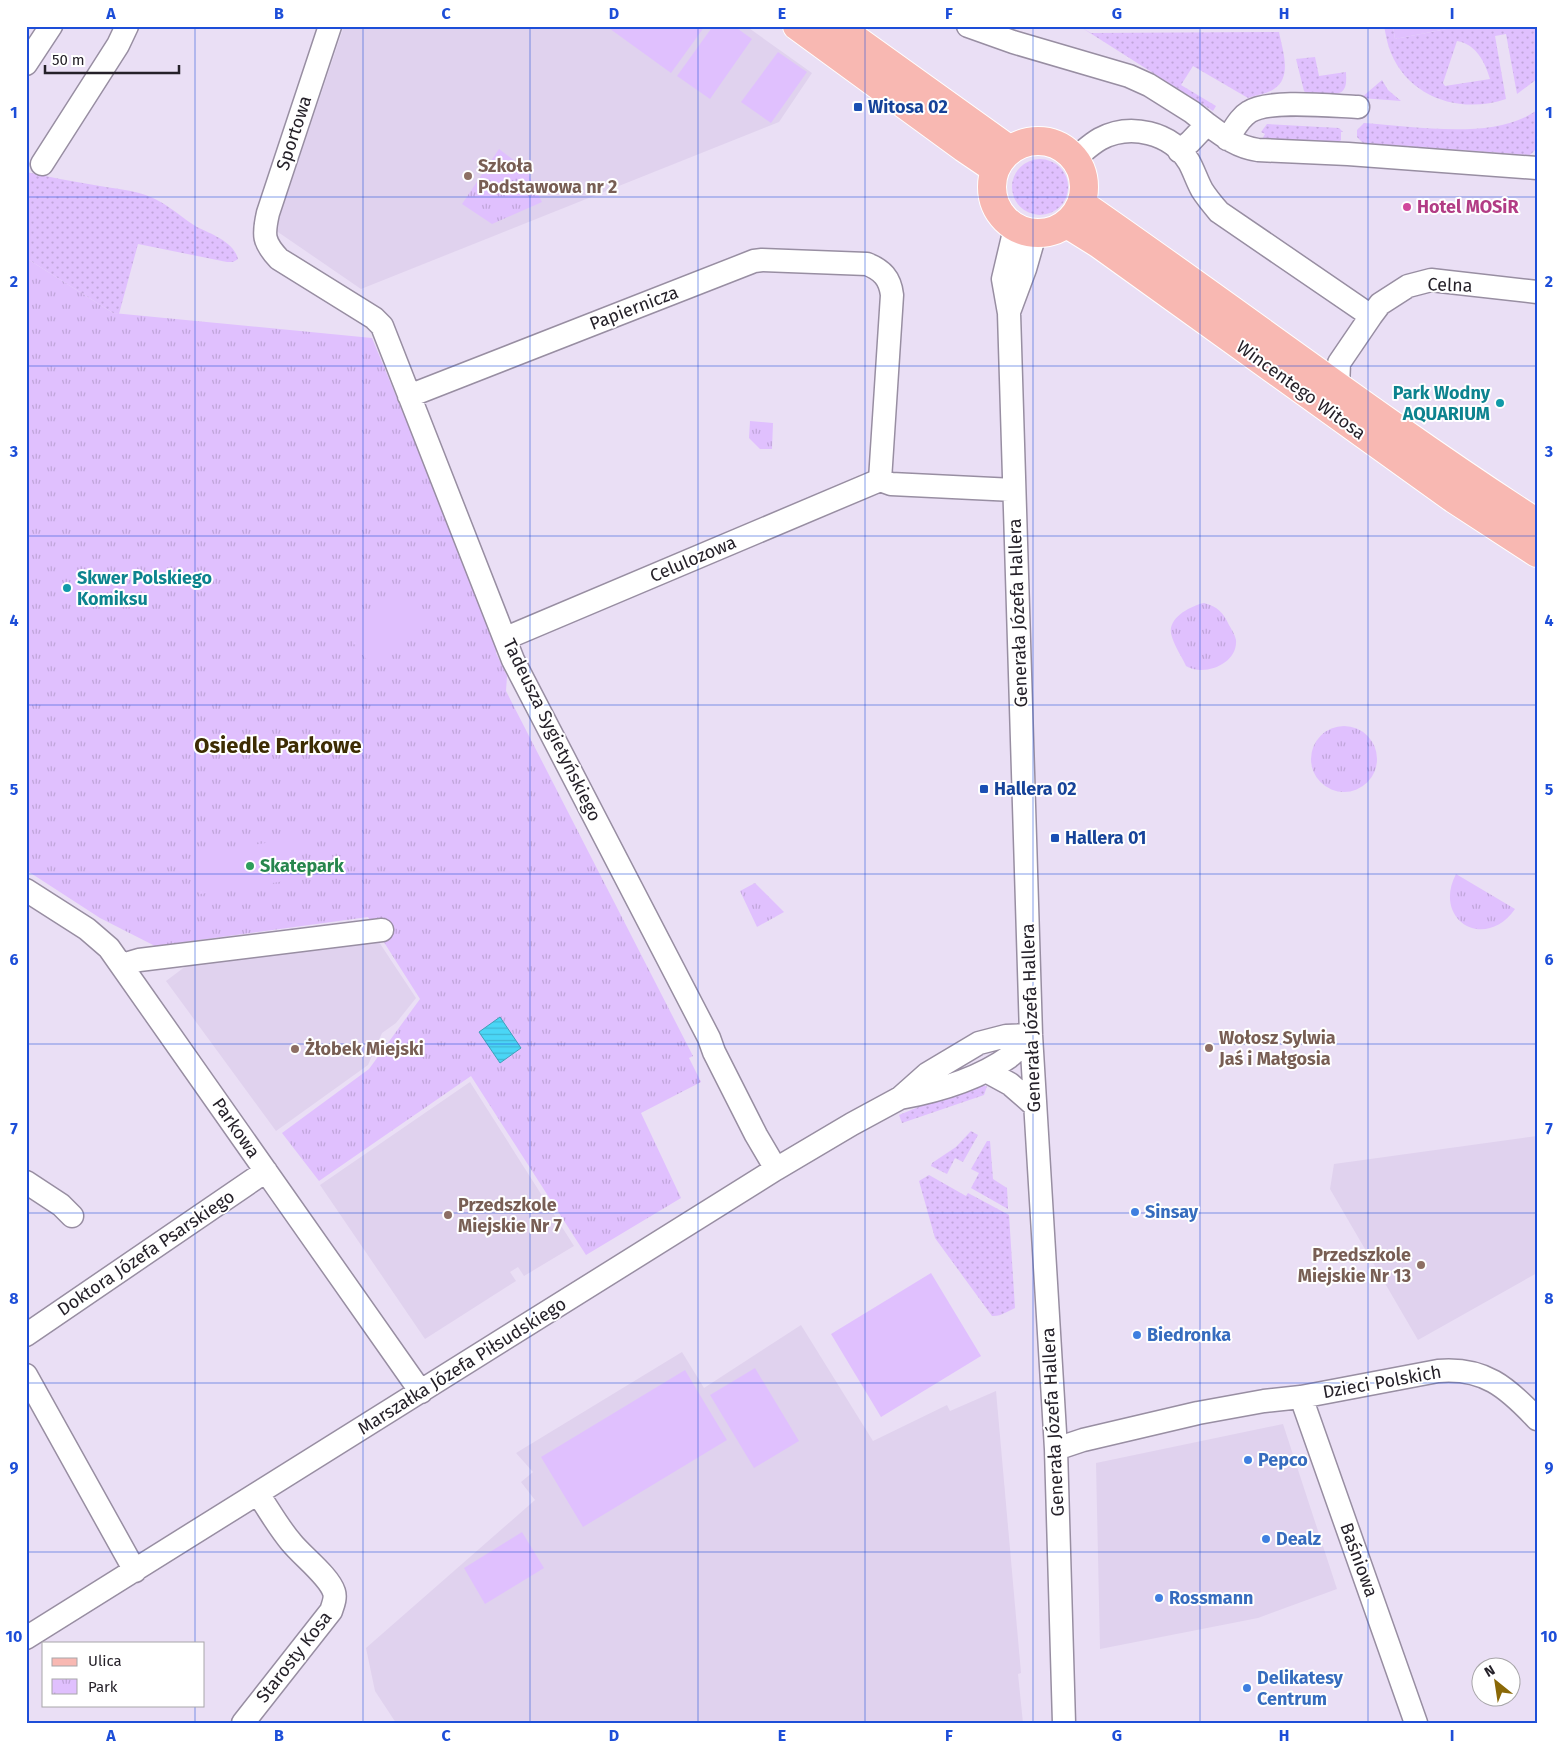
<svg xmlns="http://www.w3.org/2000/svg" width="1563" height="1749" viewBox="0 0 1563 1749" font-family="'Fira Sans',sans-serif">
<defs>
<pattern id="grass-dots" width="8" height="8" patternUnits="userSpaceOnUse" patternTransform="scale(1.25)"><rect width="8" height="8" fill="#e0c0fe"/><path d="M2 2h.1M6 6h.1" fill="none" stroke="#c0a5da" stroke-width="1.8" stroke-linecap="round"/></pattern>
<pattern id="park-tufts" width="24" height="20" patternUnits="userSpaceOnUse" patternTransform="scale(1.25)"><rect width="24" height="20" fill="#e0c0fe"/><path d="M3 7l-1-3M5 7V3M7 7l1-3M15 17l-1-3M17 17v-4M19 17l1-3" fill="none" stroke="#c0a5da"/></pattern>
<pattern id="water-rules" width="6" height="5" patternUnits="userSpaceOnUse" patternTransform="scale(1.25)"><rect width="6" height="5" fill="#4ad6f6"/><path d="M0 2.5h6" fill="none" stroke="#41b7d3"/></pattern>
</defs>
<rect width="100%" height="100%" fill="#eadff5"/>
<!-- built -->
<path fill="#e0d2ee" d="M344,26H746L812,73L779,122L361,289L275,230Z
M377,939L416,998L396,1023L382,1033L368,1065L276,1131L166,981L186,966Z
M470,1082L574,1246L524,1276L518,1267L510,1272L516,1281L425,1339L320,1185Z
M1537,1136V1273L1418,1340L1330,1189L1334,1164Z
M801,1325L873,1441L947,1405L950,1411L996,1391L1021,1673L1018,1674L1023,1723H396L375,1691L366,1648L535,1500L521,1482L533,1472L516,1453L682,1352L704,1388Z
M1283,1424L1337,1589L1258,1618L1100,1649L1096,1463Z"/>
<!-- grass -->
<path fill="url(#grass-dots)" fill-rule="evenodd" d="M1079,26H1084V29L1091,33L1279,32C1282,49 1293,77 1274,89C1267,94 1256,95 1248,98L1193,66L1181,85L1216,106L1213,111Z
M1384,26H1393L1395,39L1462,26H1537V79L1517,94L1506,34L1495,36L1506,99C1462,114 1410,99 1391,53C1387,44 1386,35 1384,26ZM1457,41C1476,44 1485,62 1490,79L1445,86L1443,83Z
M1315,57L1319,76L1346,72C1346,77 1347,85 1344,89C1341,97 1316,95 1308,95L1304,91L1296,59Z
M1382,80L1388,90L1401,101L1361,98Z
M1537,110V148L1530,155L1363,143L1357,137V130L1364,123C1414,126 1495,141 1537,110Z
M1267,124L1339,128L1343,132H1341V140L1334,147L1258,146L1265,134L1261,132Z
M1012 187a28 28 0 1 1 56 0a28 28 0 1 1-56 0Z
M26,172C49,177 71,181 94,185C114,189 133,189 153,198C169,205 182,218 197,227C211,234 234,242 238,259L233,262H227L138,244L119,314L113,313L26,258Z
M978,1086H987L984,1095L902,1123L899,1115L933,1101Z
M971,1131L978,1135L963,1162L955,1158L947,1174L931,1166L932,1163L956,1147Z
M987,1141H990L993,1179L1007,1188L1008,1209L971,1188L979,1173L971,1169Z
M929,1175L966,1196L968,1193L1009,1215L1015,1308C1008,1311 1000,1317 992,1316L935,1238L919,1181Z"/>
<!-- park -->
<path fill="url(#park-tufts)" d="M499,149L526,169L542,202L492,224L462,204Z
M26,258L113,313L372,338L496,637V653L507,676L506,691L693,1056L689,1058L701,1082L641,1113L681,1198L586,1255L471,1076L319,1181L282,1133L369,1069L420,999L368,917L155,946L100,918L26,870Z
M750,421L773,423L772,449H760L749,438Z
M1204,603C1218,607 1223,612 1229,625C1232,630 1235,635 1236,640C1238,664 1204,677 1186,666C1182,657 1175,647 1172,637C1165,619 1190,606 1204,603Z
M1311 759a33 33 0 1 1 66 0a33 33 0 1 1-66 0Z
M1456,874L1515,909C1485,952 1432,920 1456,874Z
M755,883L784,912L757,927L740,891Z"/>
<!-- garden -->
<path fill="#e0c0fe" d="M606,26H705L671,73Z
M713,26H734L752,39L710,99L677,76Z
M1393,26H1462L1395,39Z
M778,52L807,72L771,123L741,102Z
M403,595L425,621L372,666L350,639Z
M299,838L305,878L200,894L194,854Z
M931,1273L981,1356L881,1417L831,1334Z
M755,1368L799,1441L754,1468L710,1395Z
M685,1370L727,1440L583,1527L541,1457Z
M522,1532L544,1568L485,1604L464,1568Z"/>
<!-- water -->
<path fill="url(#water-rules)" stroke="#3fa0b8" d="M500,1017L521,1048L500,1063L479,1032Z"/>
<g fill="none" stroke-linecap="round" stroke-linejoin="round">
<!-- minor casing -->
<g stroke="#988ea2" stroke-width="25">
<path id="minor" d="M330,26L268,213C263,235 263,242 279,259L374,318L382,326L513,660L709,1038L714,1052L756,1135L776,1169
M968,26L1013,42L1129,76L1149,85L1192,112L1207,124L1190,142L1179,151
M26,64L51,26
M1207,124C1223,136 1237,147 1258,150L1348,154L1537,168
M1227,139C1234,130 1239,118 1249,112C1268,99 1333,106 1358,107
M1075,158C1083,152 1091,144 1100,139C1130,123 1171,132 1189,162C1194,171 1197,181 1202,190C1207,198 1213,205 1219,212L1371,316
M42,164L118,45L127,26
M1015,228L1003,279L1009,313L1031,1035L1056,1449L1064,1723
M1009,312L1025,269L1035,234
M1338,387L1339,363L1371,316L1380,304L1408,286L1431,280L1537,292
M409,396L754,261L762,260L867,264C882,270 890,278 892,295L880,480L506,638
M880,480L891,484L1014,490
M26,890L87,929L109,948L421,1392
M122,965L139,960L382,930
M988,1072L1010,1084L1034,1105
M900,1098C938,1091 977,1080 1009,1057C1017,1051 1024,1042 1031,1035
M26,1182L61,1205L72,1216
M26,1335L266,1171
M26,1375L135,1571
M1301,1397L1416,1723
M1056,1449L1083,1440L1198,1413L1264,1401L1301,1397L1438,1371C1484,1367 1507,1387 1537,1419
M26,1638L776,1169L852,1124L900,1098L927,1074L979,1043L1006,1036L1031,1035
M243,1723L331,1611C333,1605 336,1598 334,1592C329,1576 302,1556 291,1542C279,1528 269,1510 258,1494"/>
</g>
<!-- major casing -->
<g stroke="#fff" stroke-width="30">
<path id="major" d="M797,26L964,148L995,169
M837,26L1010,150
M992 187a46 46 0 1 1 92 0a46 46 0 1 1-92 0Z
M1082,204C1234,309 1381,422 1537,523
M1067,224L1099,244L1454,499L1537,553"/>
</g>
<!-- minor -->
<use href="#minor" stroke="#fff" stroke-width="22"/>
<!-- major -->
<use href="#major" stroke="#f8b8b2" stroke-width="28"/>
</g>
<!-- grid -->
<path fill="none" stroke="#1d4ed8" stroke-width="1" stroke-opacity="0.55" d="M195,26V1643M363,26V1723M530,26V1723M698,26V1723M865,26V1723M1033,26V1723M1200,26V1723M1368,26V1723M26,197H1537M26,366H1537M26,536H1537M26,705H1537M26,874H1537M26,1044H1537M26,1213H1537M26,1383H1537M26,1552H1537M195,1705V1723"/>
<!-- markers -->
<g fill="#1a4fb4" stroke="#fff" stroke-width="2">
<rect x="853" y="102" width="10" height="10" rx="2.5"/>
<rect x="979" y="784" width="10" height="10" rx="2.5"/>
<rect x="1050" y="833" width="10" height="10" rx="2.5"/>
</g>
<g fill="#8d6e63" stroke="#fff" stroke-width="2">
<circle cx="468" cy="176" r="5"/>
<circle cx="1209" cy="1048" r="5"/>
<circle cx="295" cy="1049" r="5"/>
<circle cx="448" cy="1215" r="5"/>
<circle cx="1421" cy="1265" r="5"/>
</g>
<circle fill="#d1479c" stroke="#fff" stroke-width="2" cx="1407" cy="207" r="5"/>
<g fill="#0f9aa8" stroke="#fff" stroke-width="2">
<circle cx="1500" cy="403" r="5"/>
<circle cx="67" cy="588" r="5"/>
</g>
<circle fill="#2e9e5b" stroke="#fff" stroke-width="2" cx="250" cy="866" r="5"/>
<g fill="#3f7fe0" stroke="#fff" stroke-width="2">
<circle cx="1135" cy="1212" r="5"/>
<circle cx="1137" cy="1335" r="5"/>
<circle cx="1248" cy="1460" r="5"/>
<circle cx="1266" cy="1539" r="5"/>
<circle cx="1159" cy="1598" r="5"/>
<circle cx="1247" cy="1688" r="5"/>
</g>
<g text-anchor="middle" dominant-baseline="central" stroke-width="4" stroke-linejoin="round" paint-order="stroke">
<!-- transit labels -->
<g font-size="18" font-weight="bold" fill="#164399" stroke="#fff" text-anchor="start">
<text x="868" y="107">Witosa 02</text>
<text x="994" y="789">Hallera 02</text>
<text x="1065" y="838">Hallera 01</text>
</g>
<!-- street labels -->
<g font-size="18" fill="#252129" stroke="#fff">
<text transform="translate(294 133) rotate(-72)">Sportowa</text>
<text transform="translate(1450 285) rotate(2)">Celna</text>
<text transform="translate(634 308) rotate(-21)">Papiernicza</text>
<text transform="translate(1301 390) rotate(36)">Wincentego Witosa</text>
<text transform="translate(693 559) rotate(-23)">Celulozowa</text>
<text transform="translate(1018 613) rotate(-92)">Generała Józefa Hallera</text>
<text transform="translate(552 730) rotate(64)">Tadeusza Sygietyńskiego</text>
<text transform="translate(1031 1018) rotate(-92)">Generała Józefa Hallera</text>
<text transform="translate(236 1128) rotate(55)">Parkowa</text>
<text transform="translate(146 1253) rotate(-34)">Doktora Józefa Psarskiego</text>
<text transform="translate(462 1366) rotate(-32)">Marszałka Józefa Piłsudskiego</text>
<text transform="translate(1382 1382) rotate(-10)">Dzieci Polskich</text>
<text transform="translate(1053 1422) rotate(-93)">Generała Józefa Hallera</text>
<text transform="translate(1359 1560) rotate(70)">Baśniowa</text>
<text transform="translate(294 1657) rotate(-52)">Starosty Kosa</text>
</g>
<!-- education labels -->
<g font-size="18" font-weight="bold" fill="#785e54" stroke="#fff" text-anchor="start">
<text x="478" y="166">Szkoła<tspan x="478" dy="21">Podstawowa nr 2</tspan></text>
<text x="1219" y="1038">Wołosz Sylwia<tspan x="1219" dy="21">Jaś i Małgosia</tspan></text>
<text x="305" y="1049">Żłobek Miejski</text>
<text x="458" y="1205">Przedszkole<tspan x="458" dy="21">Miejskie Nr 7</tspan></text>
<text x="1411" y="1255" text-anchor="end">Przedszkole<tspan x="1411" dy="21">Miejskie Nr 13</tspan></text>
</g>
<!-- hotel labels -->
<g font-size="18" font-weight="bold" fill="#b23c85" stroke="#fff" text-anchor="start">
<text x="1417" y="207">Hotel MOSiR</text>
</g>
<!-- culture labels -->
<g font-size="18" font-weight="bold" fill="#0d838f" stroke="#fff" text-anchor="end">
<text x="1490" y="393">Park Wodny<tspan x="1490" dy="21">AQUARIUM</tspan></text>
<text x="77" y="578" text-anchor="start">Skwer Polskiego<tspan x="77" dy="21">Komiksu</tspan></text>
</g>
<!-- leisure labels -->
<g font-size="18" font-weight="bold" fill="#27864d" stroke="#fff" text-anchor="start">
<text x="260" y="866">Skatepark</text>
</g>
<!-- shop labels -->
<g font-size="18" font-weight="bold" fill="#366cbe" stroke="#fff" text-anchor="start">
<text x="1145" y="1212">Sinsay</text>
<text x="1147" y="1335">Biedronka</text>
<text x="1258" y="1460">Pepco</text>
<text x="1276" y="1539">Dealz</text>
<text x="1169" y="1598">Rossmann</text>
<text x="1257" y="1678">Delikatesy<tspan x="1257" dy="21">Centrum</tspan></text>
</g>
<!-- district labels -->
<g font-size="22" font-weight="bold" fill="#3d2d03" stroke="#fff">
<text x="278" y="745">Osiedle Parkowe</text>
</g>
</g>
<!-- border -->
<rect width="1563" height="1749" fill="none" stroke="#ffffff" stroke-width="55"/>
<!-- legend -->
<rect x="42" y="1642" width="162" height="65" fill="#ffffff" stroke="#a8a6a9"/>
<rect x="52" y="1658" width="25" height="8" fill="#f8b8b2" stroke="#a8a6a9"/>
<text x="88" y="1666" font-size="15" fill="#252129">Ulica</text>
<rect x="52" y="1679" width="25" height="15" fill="url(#park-tufts)" stroke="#a8a6a9"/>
<text x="88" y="1692" font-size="15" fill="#252129">Park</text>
<!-- north arrow -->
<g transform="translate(1496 1682) rotate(330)"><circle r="24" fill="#ffffff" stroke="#a8a6a9"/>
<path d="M0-4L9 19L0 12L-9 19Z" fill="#8a6807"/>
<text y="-8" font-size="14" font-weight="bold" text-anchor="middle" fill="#252129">N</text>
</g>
<!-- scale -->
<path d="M45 65v8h134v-8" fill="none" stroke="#252129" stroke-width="2.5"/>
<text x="52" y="65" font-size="15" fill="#252129" stroke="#ffffff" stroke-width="4" paint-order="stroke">50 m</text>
<rect x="28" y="28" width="1508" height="1694" fill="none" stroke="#1d4ed8" stroke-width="2"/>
<g font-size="16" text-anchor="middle" font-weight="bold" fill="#1d4ed8">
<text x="111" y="19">A</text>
<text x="279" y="19">B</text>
<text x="446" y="19">C</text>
<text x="614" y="19">D</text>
<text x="782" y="19">E</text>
<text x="949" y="19">F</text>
<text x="1117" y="19">G</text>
<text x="1284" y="19">H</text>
<text x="1452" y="19">I</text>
<text x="14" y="118">1</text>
<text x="1549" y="118">1</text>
<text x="14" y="287">2</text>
<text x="1549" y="287">2</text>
<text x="14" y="457">3</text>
<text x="1549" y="457">3</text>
<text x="14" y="626">4</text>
<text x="1549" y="626">4</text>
<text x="14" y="795">5</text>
<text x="1549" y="795">5</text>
<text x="14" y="965">6</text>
<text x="1549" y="965">6</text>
<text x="14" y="1134">7</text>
<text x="1549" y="1134">7</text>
<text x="14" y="1304">8</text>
<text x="1549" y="1304">8</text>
<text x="14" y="1473">9</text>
<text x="1549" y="1473">9</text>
<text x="14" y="1642">10</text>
<text x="1549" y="1642">10</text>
<text x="111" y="1741">A</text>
<text x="279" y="1741">B</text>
<text x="446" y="1741">C</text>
<text x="614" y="1741">D</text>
<text x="782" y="1741">E</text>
<text x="949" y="1741">F</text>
<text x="1117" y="1741">G</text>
<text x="1284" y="1741">H</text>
<text x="1452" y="1741">I</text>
</g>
</svg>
